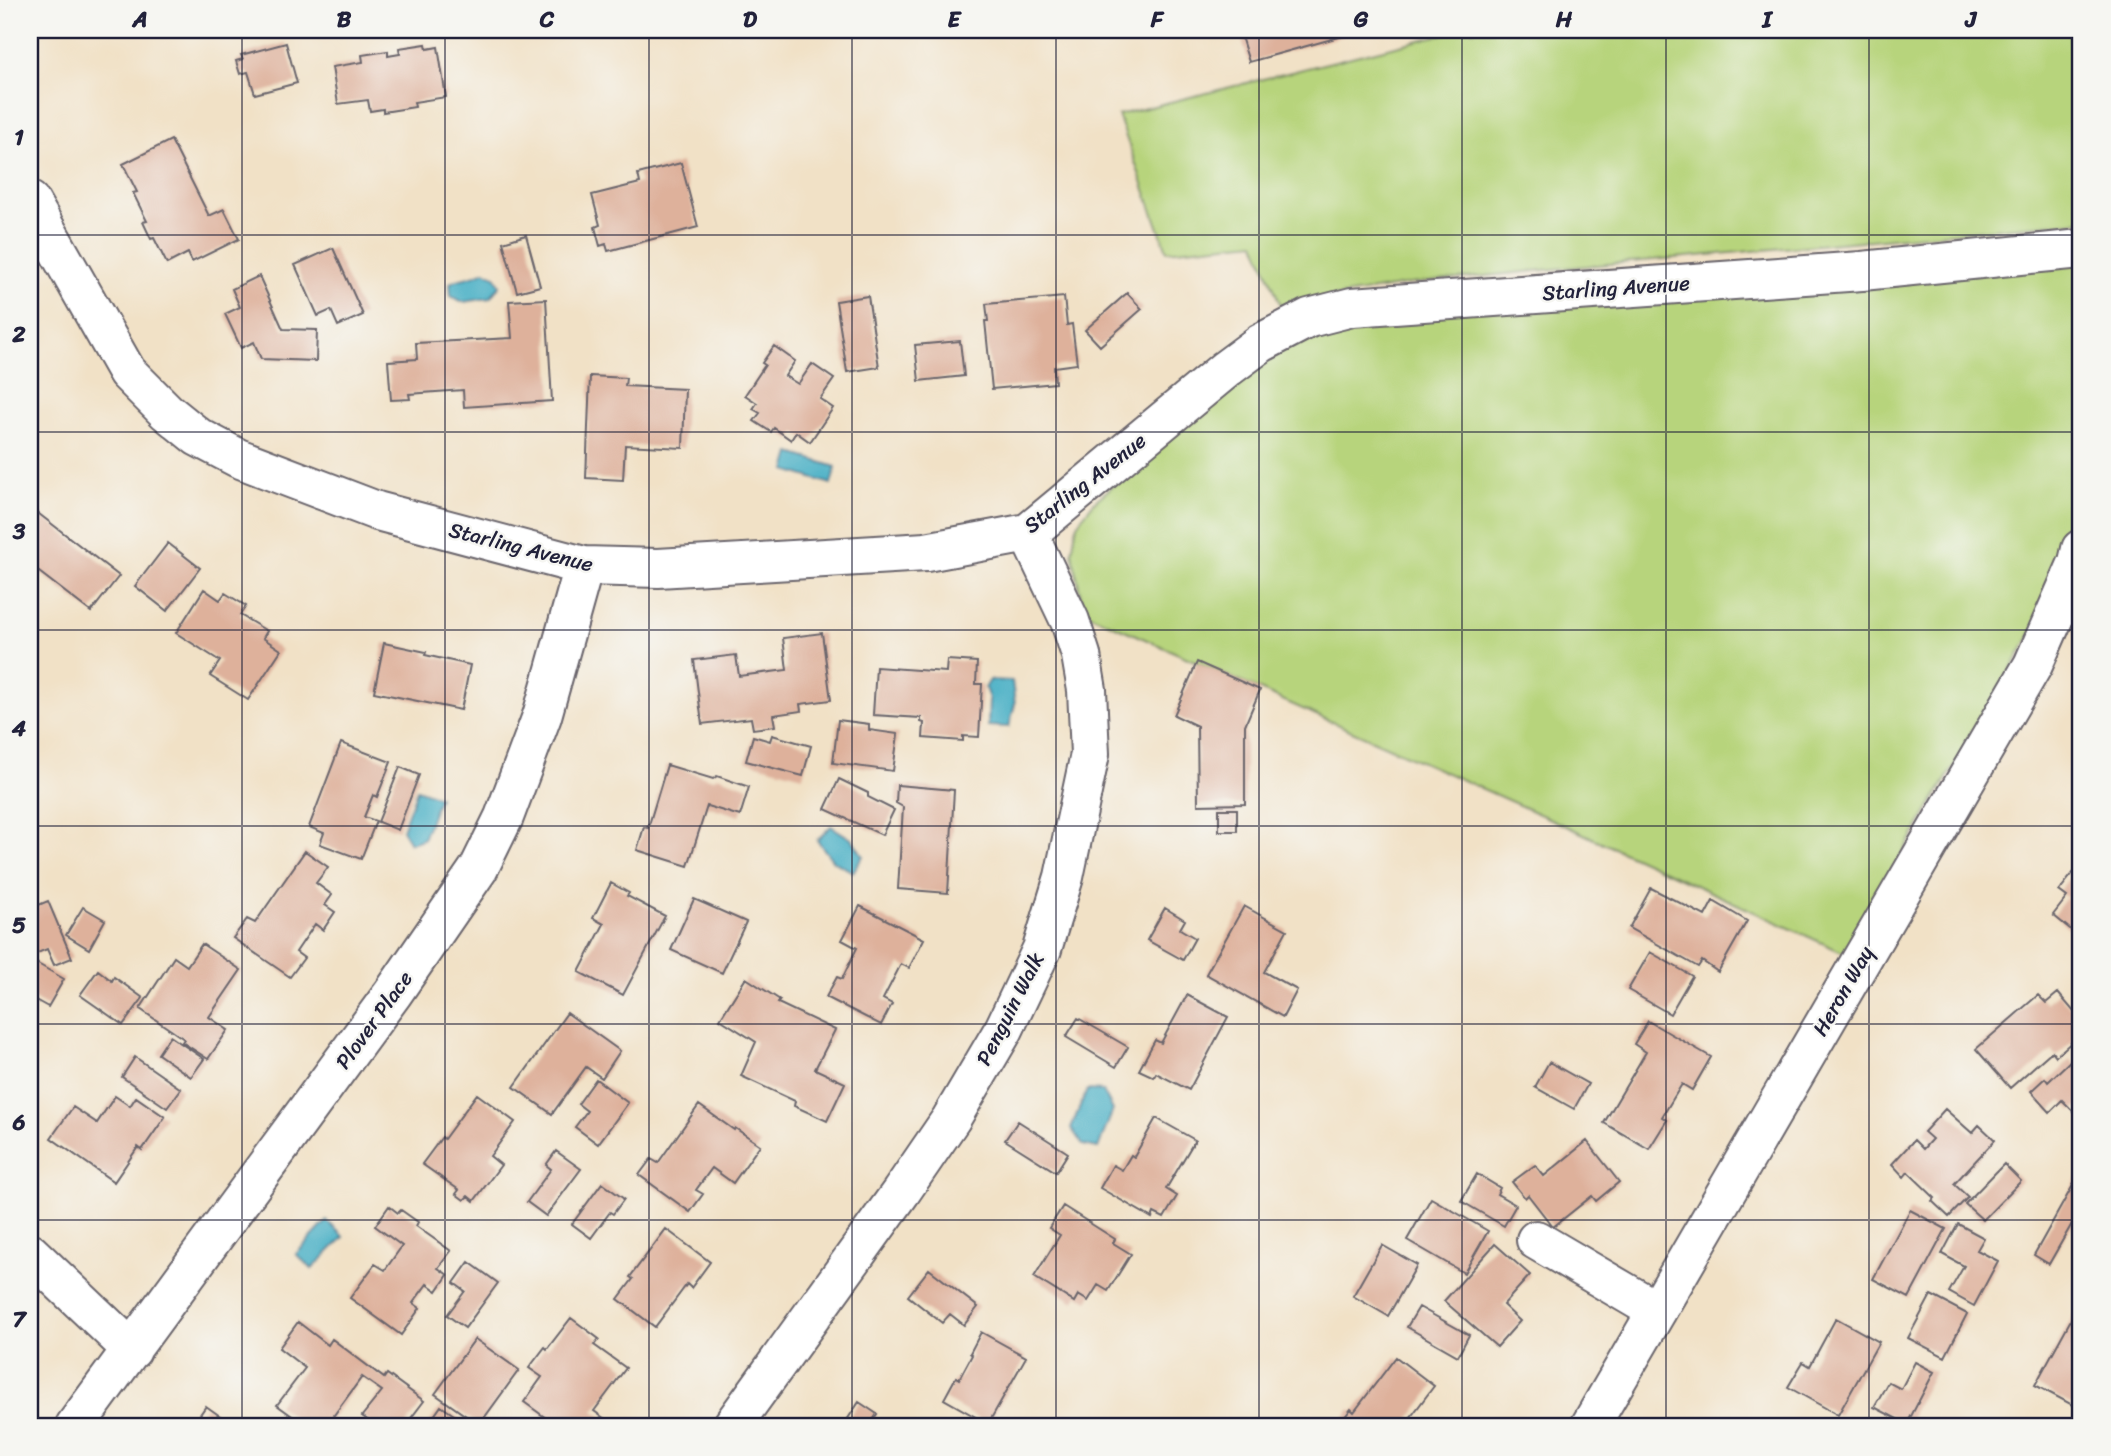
<svg xmlns="http://www.w3.org/2000/svg" width="2111" height="1456" viewBox="0 0 2111 1456" font-family="Sriracha,sans-serif">
<rect width="100%" height="100%" fill="#f6f6f2"/>
<filter id="ink" filterUnits="userSpaceOnUse"><feTurbulence type="fractalNoise" baseFrequency=".0143" numOctaves="2"/><feDisplacementMap in="SourceGraphic" scale="14" xChannelSelector="R" yChannelSelector="G"/><feConvolveMatrix kernelMatrix="1 2 1 2 8 2 1 2 1" color-interpolation-filters="sRGB"/></filter>
<filter id="wash" filterUnits="userSpaceOnUse"><feTurbulence type="fractalNoise" baseFrequency=".00686" numOctaves="4" result="noise"/><feDisplacementMap in="SourceGraphic" scale="28" xChannelSelector="R" yChannelSelector="G"/><feGaussianBlur stdDeviation="1.57" result="paint"/><feColorMatrix in="noise" values="0 0 0 0 0 0 0 0 0 0 0 0 0 0 0 0 0 1.4 0 .05"/><feComposite in="paint" operator="in"/></filter>
<g filter="url(#wash)">
<rect width="100%" height="100%" fill="#f1e1c6"/>
<!-- green -->
<path fill="#b7d47b" stroke="#6c7b5b" stroke-width="2" d="M1460,30H2069L2081,124V221L1543,270L1410,284L1281,306L1255,242L1167,251L1118,115Z
M2081,256V487L2072,533L2048,606L1844,953L1564,825L1084,612L1072,552L1077,524L1095,501L1268,356L1343,322Z"/>
<!-- water -->
<path fill="#46afc5" stroke="#346880" stroke-width="2" d="M484,271L495,276L500,285L490,298L463,302L451,296L450,283C462,277 473,278 484,271Z
M791,453L836,467L831,484L786,470Z
M990,680L1012,681L1015,704L1009,727L988,726L989,699L985,688Z
M417,789L439,797L423,839L410,843L402,830Z
M831,826L853,840L863,856L853,872L833,861L817,840Z
M1087,1090L1103,1091L1113,1110L1098,1148L1083,1145L1071,1128Z
M327,1221L344,1237L312,1269L296,1254Z"/>
<g id="blocks">
<!-- building -->
<path fill="#deb19b" d="M1239,30H1360L1361,31L1249,62Z
M286,43L297,83L255,94L248,72L240,74L236,61L243,59L241,55Z
M426,44L427,49L438,47L446,97L414,102L415,107L383,112V109L370,111L368,100L338,104L332,67L363,62L362,55L388,51V56L400,54L399,48Z
M171,140L209,216L224,209L239,239L192,262L188,253L167,264L154,238L151,239L143,222L147,221L133,193L137,192L123,164Z
M681,163L698,227L608,251L606,244L600,246L595,227L600,225L592,195L640,183L638,174Z
M526,235L540,286L517,292L503,242Z
M333,248L363,315L338,326L331,310L318,316L295,265Z
M259,276L283,329L317,330L316,361L261,359L254,342L241,348L225,314L240,307L232,289Z
M1127,293L1142,309L1100,346L1085,330Z
M868,296L879,367L847,372L836,301Z
M1064,297L1067,325L1072,324L1077,364L1054,367L1055,383L992,389L985,321H988L986,304Z
M546,299L552,401L464,407L463,390L409,394L410,399L391,400L388,361L417,359L416,343L512,338L509,301Z
M960,341L964,376L919,381L915,345Z
M774,346L795,361L785,376L798,384L812,364L834,379L820,399L833,408L810,442L796,432L791,440L774,428L771,432L754,421L760,413L753,409L757,403L745,395L765,365L762,363Z
M590,376L626,378L625,386L685,389L683,448L625,445L623,480L586,478Z
M30,507L119,576L91,612L30,565Z
M168,543L200,568L167,611L135,586Z
M204,589L220,600L225,593L246,606L240,615L267,631L263,638L281,650L248,700L210,676L220,661L176,633Z
M822,633L831,700L800,704L801,711L773,715L775,726L753,729L751,718L702,724L694,660L736,655L739,676L787,670L783,638Z
M384,643L426,652L425,655L470,665L461,710L374,692Z
M947,660L977,662L976,684H982L979,737L963,736V741L923,738L924,723L921,722V718L873,715L876,667L946,672Z
M1197,662L1260,690L1245,725V804L1198,805L1197,726L1174,715Z
M838,720L869,724V730L898,734L893,771L833,763Z
M772,735L811,746L803,776L746,761L753,736L770,741Z
M341,743L391,762L377,797L373,795L364,817L376,821L361,859L320,844L324,833L309,827Z
M667,765L713,779L717,776L749,787L740,816L707,806L688,866L637,850L644,827L648,828Z
M400,767L419,775L398,830L378,822Z
M839,779L868,793V797L894,810L882,835L825,809Z
M897,785L954,790L948,893L898,889L903,807L896,803Z
M1219,809H1237V831H1219Z
M305,851L328,867L316,883L332,895L325,905L335,912L323,930L315,924L296,952L304,958L290,977L233,938L247,919L255,923Z
M2081,863V938L2053,915L2067,897L2059,891Z
M611,883L629,893L627,896L665,916L623,995L579,972L604,924L593,918Z
M1651,888L1705,916L1713,901L1747,921L1718,972L1702,961L1698,967L1629,928Z
M30,897L34,907L48,901L72,958L54,965L47,949L30,956Z
M694,899L746,922L722,973L671,950Z
M860,906L924,939L909,968L901,964L883,999L892,1004L881,1025L826,997L837,977L842,979L857,948L842,940Z
M1244,906L1287,930L1264,972L1297,990L1283,1017L1206,974Z
M83,907L105,920L89,949L66,935Z
M1165,908L1185,920L1180,929L1195,938L1183,960L1147,940Z
M202,944L241,970L209,1017L228,1030L208,1059L182,1042L184,1039L140,1009L174,957L187,966Z
M1650,952L1692,976L1670,1014L1628,990Z
M31,960L64,979L48,1007L30,997Z
M98,970L112,981L114,977L143,998L123,1025L80,995Z
M746,978L780,1000L778,1003L835,1030L815,1069L845,1083L827,1121L794,1106L795,1101L741,1076L756,1042L720,1019Z
M2058,993L2081,1020V1024L2076,1028L2081,1034L2056,1056L2052,1051L2010,1088L1976,1049L2038,995L2046,1003Z
M1187,995L1228,1017L1189,1090L1156,1073L1154,1077L1139,1070L1155,1040L1161,1043Z
M567,1013L620,1051L602,1078L586,1067L552,1114L514,1087Z
M1078,1018L1128,1047L1116,1067L1066,1037Z
M1648,1021L1711,1057L1692,1090L1682,1084L1662,1117L1667,1120L1649,1149L1604,1123L1646,1052L1634,1044Z
M170,1036L204,1059L191,1077L158,1054Z
M135,1057L181,1089L167,1108L122,1077Z
M2071,1060L2081,1070V1103L2073,1111L2062,1100L2050,1112L2031,1091L2045,1078L2048,1082Z
M1549,1062L1588,1084L1574,1109L1535,1087Z
M596,1079L628,1103L598,1144L575,1127L587,1111L578,1104Z
M477,1094L515,1122L490,1156L501,1165L474,1201L468,1196L464,1200L456,1194L459,1190L422,1164L442,1137L444,1139Z
M115,1096L130,1106L136,1097L165,1117L142,1150L138,1147L114,1182L51,1138L73,1107L97,1123Z
M699,1105L734,1130L735,1128L760,1145L733,1183L712,1168L696,1190L703,1194L690,1212L639,1175L651,1159L658,1163Z
M1945,1109L1972,1133L1979,1125L1995,1140L1954,1184L1968,1197L1949,1217L1932,1201L1935,1198L1908,1172L1904,1177L1892,1164L1914,1140L1923,1149L1932,1139L1924,1132Z
M1156,1118L1195,1140L1166,1189L1177,1196L1164,1218L1154,1213L1152,1218L1100,1188L1113,1165L1122,1170L1131,1155L1134,1157Z
M1018,1121L1068,1153L1056,1172L1005,1140Z
M1587,1141L1619,1182L1596,1201L1592,1196L1553,1227L1528,1195L1525,1198L1512,1182L1535,1165L1544,1176Z
M556,1151L581,1169L546,1216L527,1202L551,1169L546,1165Z
M2004,1164L2021,1181L1983,1220L1965,1204Z
M2081,1171V1208L2049,1264L2034,1255Z
M1477,1174L1500,1188L1497,1194L1516,1205L1504,1226L1461,1201Z
M602,1183L624,1199L613,1214L610,1212L591,1238L572,1224Z
M1431,1198L1488,1231L1464,1273L1407,1240Z
M389,1206L398,1213L401,1210L418,1222L416,1226L451,1251L438,1268L448,1275L437,1291L427,1284L413,1303L420,1308L401,1335L350,1298L375,1264L385,1270L402,1246L375,1226Z
M1063,1206L1115,1239L1113,1243L1131,1254L1108,1291L1098,1285L1088,1301L1078,1295L1074,1302L1034,1277L1060,1235L1049,1228Z
M1910,1210L1946,1229L1909,1298L1873,1279Z
M1958,1224L1984,1238L1977,1250L1998,1261L1974,1306L1949,1292L1964,1266L1942,1254Z
M666,1229L710,1262L691,1288L687,1284L655,1327L618,1299L633,1279L630,1277Z
M1495,1244L1530,1275L1503,1305L1520,1321L1497,1347L1444,1301Z
M1382,1245L1417,1265L1388,1316L1353,1296Z
M469,1262L498,1283L465,1328L447,1315L465,1291L454,1283Z
M929,1269L978,1307L964,1325L950,1314L942,1323L908,1296Z
M1931,1295L1967,1314L1945,1357L1908,1338Z
M1419,1307L1469,1335L1458,1356L1407,1327Z
M2074,1314L2081,1318V1398L2076,1407L2035,1385Z
M571,1318L599,1339L594,1345L626,1368L594,1411L605,1419L600,1426H570L565,1422L562,1426H557L524,1402L542,1377L529,1368L545,1347L547,1349Z
M1836,1318L1879,1342L1838,1415L1788,1387L1803,1362L1810,1366Z
M298,1322L328,1345L332,1339L384,1378L387,1374L424,1401L405,1426H376L362,1416L382,1391L362,1377L326,1426H306L277,1405L305,1368L279,1348Z
M981,1332L1026,1357L988,1424L944,1399L956,1377L959,1379L972,1355L970,1353Z
M475,1339L519,1370L479,1425L435,1394Z
M1396,1357L1434,1386L1404,1426H1345L1340,1423L1351,1409L1354,1412Z
M1915,1362L1934,1372L1907,1424L1874,1407L1888,1382L1901,1389Z
M859,1402L877,1414L869,1426H843Z
M206,1406L234,1426H192Z
M441,1406L470,1426H427Z"/>
</g>
</g>
<g filter="url(#ink)">
<use href="#blocks" fill-opacity="0" stroke="#6a656c" stroke-width="2"/>
<g fill="none" stroke-linecap="round" stroke-linejoin="round">
<!-- minor casing -->
<g stroke="#6a656c" stroke-width="42">
<path id="minor" d="M30,201L127,372L167,412L198,437L238,458L377,511L584,566L658,568L926,552L1028,533L1226,369L1261,343L1309,318L1352,307L1862,271L2081,249
M1536,1240L1657,1311
M30,1253L132,1350
M75,1426L393,993L479,868L504,817L542,716L584,566
M732,1426L901,1192L951,1119L1004,1029L1042,949L1064,877L1090,754L1087,690L1081,655L1070,621L1028,533
M1590,1426L2033,665L2078,562L2081,549"/>
</g>
<!-- minor -->
<use href="#minor" stroke="#fff" stroke-width="38"/>
</g>
</g>
<!-- grid -->
<path fill="none" stroke="#22223b" stroke-width="2" stroke-opacity="0.55" d="M242,30V1426M445,30V1426M649,30V1426M852,30V1426M1056,30V1426M1259,30V1426M1462,30V1426M1666,30V1426M1869,30V1426M30,235H2081M30,432H2081M30,630H2081M30,826H2081M30,1024H2081M30,1220H2081"/>
<g text-anchor="middle" dominant-baseline="central" stroke-width="5" stroke-linejoin="round" paint-order="stroke">
<!-- street labels -->
<g font-size="21" fill="#22223b" stroke="#f6f6f2">
<text transform="translate(1616 288) rotate(-4)">Starling Avenue</text>
<text transform="translate(1085 483) rotate(-38)">Starling Avenue</text>
<text transform="translate(521 547) rotate(14)">Starling Avenue</text>
<text transform="translate(1843 991) rotate(-60)">Heron Way</text>
<text transform="translate(1010 1009) rotate(-63)">Penguin Walk</text>
<text transform="translate(374 1020) rotate(-54)">Plover Place</text>
</g>
</g>
<!-- margin -->
<rect width="2111" height="1456" fill="none" stroke="#f6f6f2" stroke-width="77"/>
<rect x="38" y="38" width="2034" height="1380" fill="none" stroke="#22223b" stroke-width="2.5"/>
<g font-size="23" text-anchor="middle" font-weight="bold" fill="#22223b">
<text x="140" y="27">A</text>
<text x="344" y="27">B</text>
<text x="547" y="27">C</text>
<text x="750" y="27">D</text>
<text x="954" y="27">E</text>
<text x="1157" y="27">F</text>
<text x="1361" y="27">G</text>
<text x="1564" y="27">H</text>
<text x="1767" y="27">I</text>
<text x="1971" y="27">J</text>
<text x="19" y="145">1</text>
<text x="19" y="342">2</text>
<text x="19" y="539">3</text>
<text x="19" y="736">4</text>
<text x="19" y="933">5</text>
<text x="19" y="1130">6</text>
<text x="19" y="1327">7</text>
</g>
</svg>
